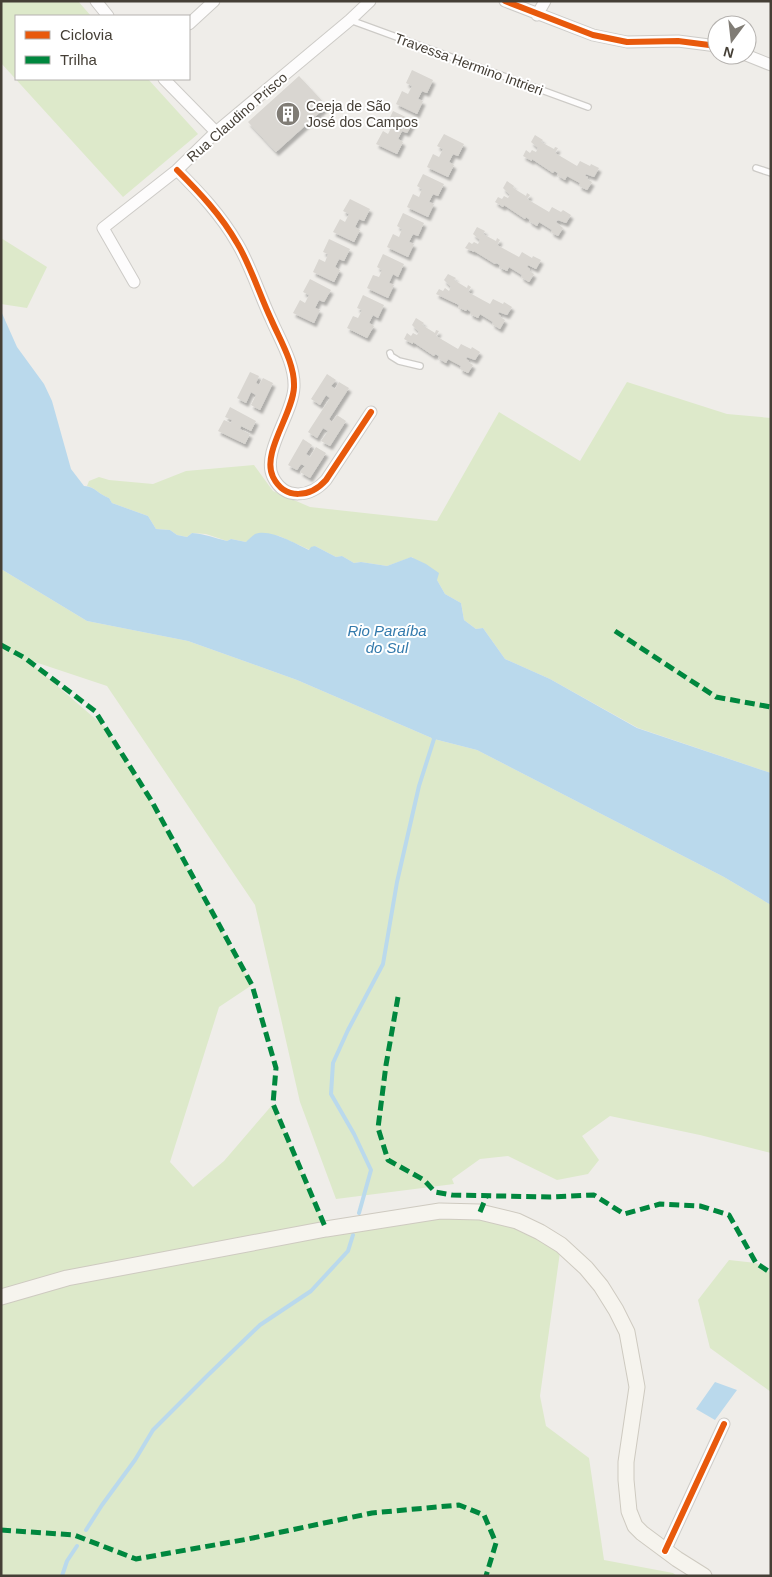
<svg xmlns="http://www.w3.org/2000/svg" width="772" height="1577" viewBox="0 0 772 1577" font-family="Helvetica,sans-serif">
<defs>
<filter id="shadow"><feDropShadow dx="2.5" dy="4" stdDeviation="1" flood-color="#0004"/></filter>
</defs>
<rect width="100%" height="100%" fill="#efede9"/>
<!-- green -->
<path fill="#dde9ca" d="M1,1H78L91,16H16V79H148L198,134L123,197L1,63Z
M1,238L47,267L27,308L1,304Z
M627,382L727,414L771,418V773L638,728L550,679L505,659L483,628L476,629L464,620L461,603L445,594L437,580L412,557L387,566L361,562L354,563L342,556L336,557L315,546L310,550L279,536L262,533L246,542L231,539L227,541L206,534L192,533L187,537L177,535L170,530L156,529L148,516L112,503L109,498C100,495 96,488 87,486L89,481L99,477L109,480L153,484L186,471L254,465L273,491L310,507L437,521L499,412L580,461Z
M1,569L87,621L188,641L297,680L434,739L477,750L724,877L771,905V1153L700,1135L610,1116L582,1136L599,1160L588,1174L557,1180L508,1156L480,1159L452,1179L454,1184L336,1199L300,1102L255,905L107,686L26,659L106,728L142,786L252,985L219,1007L170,1162L193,1187L224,1161L273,1104L326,1229L480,1212L561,1245L540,1396L546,1426L589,1458L604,1560L673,1573L677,1576H1Z
M729,1260L756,1263L771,1273V1392L710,1348L698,1300Z"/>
<!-- water -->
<path fill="#bad9ec" d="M1,311L17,347L44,384L52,401L71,469L84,486C95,486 99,495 109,498L112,503L148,516L156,529L170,530L177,535L187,537L192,533C205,534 215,538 227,541L231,539L246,542C249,539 252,536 255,534C270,528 296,544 309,550L311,547L315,546L336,557L342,556L354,563L361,562L387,566L411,557L426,564L439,573L437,580L445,594L461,603L464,620L476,629L483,628L505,659L550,679L637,728L771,773V905L724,877L477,750L434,739L297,680L188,641L87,621L1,569Z
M715,1382L737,1390L715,1420L696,1409Z"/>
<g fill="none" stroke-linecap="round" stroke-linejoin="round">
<!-- stream -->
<path stroke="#bad9ec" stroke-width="4" d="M359,1213L371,1170L354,1134L331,1094L333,1063L348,1030L383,964L397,882L419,786L434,739L433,735
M86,1530L102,1505L135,1460L153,1430L207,1376L260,1325L311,1291L348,1251L353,1235
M62,1576L67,1561L77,1546"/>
</g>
<!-- building -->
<path fill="#d9d6d1" filter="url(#shadow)" d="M412,70L433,80L427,93L422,91L418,99L423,101L417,114L396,104L402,91L408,94L412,86L406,83Z
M299,76L327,106L276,152L248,122Z
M393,111L414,121L407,133L402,131L398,139L403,142L397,154L376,144L383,131L388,134L392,126L387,124Z
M444,134L464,144L458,156L453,154L449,162L454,165L448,177L427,167L433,154L439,157L443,149L437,146Z
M535,135L543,140L541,142L554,149L555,147L558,148L555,153L577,166L580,161L590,166L591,164L599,168L594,177L586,174L585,176L588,177L587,179L592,182L587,190L579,186L580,183L567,176L565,180L557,175L558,173L554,171L553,173L532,159V161L523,156L526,150L530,153L532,150L536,152L538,148L531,142Z
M423,174L444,184L438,196L433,194L429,202L434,204L428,217L407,207L413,194L419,197L422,189L417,186Z
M507,181L514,186L513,188L526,196L527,193L530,195L527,199L549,212L552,207L561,212L563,210L571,215L566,223L558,220L556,222L563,228L558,236L551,232L552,230L539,222L537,226L529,221L530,220L526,217L525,219L504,205L503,207L495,202L498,197L502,199L504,196L508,198L510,195L503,188Z
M350,199L370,209L364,221L359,219L355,227L360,230L354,242L333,232L340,219L345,222L349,214L343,211Z
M403,213L424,223L418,236L413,234L409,242L414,244L408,257L387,247L393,234L399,237L402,229L397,226Z
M477,227L485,231L483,234L496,241L497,238L500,240L497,245L519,257L522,252L532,258L533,256L541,260L536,269L528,265L527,267L530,269L529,271L534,274L529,282L521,277L522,275L509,267L507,271L499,267L500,265L496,263L495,264L474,251V252L465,248L469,242L472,244L474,242L478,244L480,240L473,234Z
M329,239L350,249L344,261L339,259L335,267L340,270L334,282L313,272L319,259L325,262L328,254L323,252Z
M383,254L404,264L398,277L393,274L389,283L394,285L388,298L367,288L373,275L379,277L382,270L377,267Z
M448,274L456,278L454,280L467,288L468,285L471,287L468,292L490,304L493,299L503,304L504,302L512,307L507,315L499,312L498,314L501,316L500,317L505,320L500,329L492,324L493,322L480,314L478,318L470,314L471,312L467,309L466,311L458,307L459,305L436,294L439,289L443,291L445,288L449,291L451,287L444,280Z
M310,279L331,290L324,302L319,300L315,308L320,310L314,323L293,313L300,300L305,303L309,295L303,292Z
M363,295L384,305L378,318L373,315L369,323L374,326L367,338L347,328L353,316L358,318L362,310L357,308Z
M416,318L424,323L422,325L435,333L436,330L439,331L436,336L458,349L461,344L471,349L472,347L480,352L475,360L467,357L466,359L469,361L468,362L473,365L468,373L460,369L461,366L448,359L446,363L438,358L439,356L435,354L434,356L413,342V344L404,339L407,333L411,336L413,333L417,335L419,332L412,325Z
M250,372L259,376L256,383L259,385L263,378L273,383L260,410L251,405L256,395L251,392L246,403L237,398Z
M327,374L336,380L331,386L335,389L339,382L349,388L329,419L332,422L337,415L346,421L330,446L321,441L328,431L323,428L317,438L308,432L330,398L326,395L320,405L311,399Z
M230,407L256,421L251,431L241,426L240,429L250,434L245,444L218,431L224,420L231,423L232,420L225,417Z
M303,439L312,445L306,454L310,457L316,447L326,453L310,478L300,472L305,466L301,464L297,470L288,465Z"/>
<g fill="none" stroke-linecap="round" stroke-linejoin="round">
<!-- service casing -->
<g stroke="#cdcbc7" stroke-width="8">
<path id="service" d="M350,20L588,107
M756,168L771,173
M390,353L391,356L399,361L420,366"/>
</g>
<!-- minor casing -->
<g stroke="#cdcbc7" stroke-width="13">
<path id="minor" d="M96,1L108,16
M505,1L593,35L627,42L678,41L717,46
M537,15L545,1
M189,24L214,1
M746,55L771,65
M164,79L216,132
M177,170C199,192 221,215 237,243C250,264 260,296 271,319C280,340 295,364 294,387C293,414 261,453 273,477C285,501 311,497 326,480L371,412
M134,282L103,228L177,170L216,132L350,20L370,1
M665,1551L724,1424"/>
</g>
<!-- secondary casing -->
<g stroke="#cecac0" stroke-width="17">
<path id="secondary" d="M1,1297L67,1278L326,1229L440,1211L480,1212L517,1221L540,1232L561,1245L586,1268L601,1286L616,1310L627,1332L637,1387L626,1462V1480L629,1511L635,1526L642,1533L677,1559L704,1576"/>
</g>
<!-- service -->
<use href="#service" stroke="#fdfcfc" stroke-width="5.5"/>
<!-- minor -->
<use href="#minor" stroke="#fdfcfc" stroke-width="11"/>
<!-- secondary -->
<use href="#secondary" stroke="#f6f4ee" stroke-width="15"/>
<!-- quiet -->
<path stroke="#00873e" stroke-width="5" stroke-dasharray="10 5" stroke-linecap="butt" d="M615,631L716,697L771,707
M1,645L25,658L95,711L151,800L252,985L276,1068L273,1104L326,1229
M398,997L386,1065L378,1128L388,1160L424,1180L435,1192L452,1195L550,1197L594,1195L624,1214L660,1204L700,1206L729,1215L756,1263L771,1273
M480,1212L487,1195
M1,1530L74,1535L136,1559L248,1539L372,1513L459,1505L484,1515L496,1543L486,1576"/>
<!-- cycleway casing -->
<g stroke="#fff" stroke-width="9">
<path id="cycleway" d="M505,1L593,35L627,42L678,41L717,46
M177,170C199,192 221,215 237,243C250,264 260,296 271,319C280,340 295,364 294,387C293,414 261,453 273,477C285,501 311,497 326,480L371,412
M665,1551L724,1424"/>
</g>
<!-- cycleway -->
<use href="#cycleway" stroke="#e8590c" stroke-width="6"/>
</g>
<!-- icons -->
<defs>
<g id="building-disc" transform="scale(1.25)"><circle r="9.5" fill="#807c75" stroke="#fff"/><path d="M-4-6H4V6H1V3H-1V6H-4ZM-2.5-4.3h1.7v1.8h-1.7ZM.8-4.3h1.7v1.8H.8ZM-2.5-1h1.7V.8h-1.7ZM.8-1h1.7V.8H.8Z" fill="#fff"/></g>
</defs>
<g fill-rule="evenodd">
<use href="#building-disc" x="288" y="114"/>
</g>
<g text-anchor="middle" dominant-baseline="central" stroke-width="4" stroke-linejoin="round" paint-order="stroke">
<!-- street labels -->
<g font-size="14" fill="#453f36" stroke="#fff">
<text transform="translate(469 64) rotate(20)">Travessa Hermino Intrieri</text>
<text transform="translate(237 117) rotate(-41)">Rua Claudino Prisco</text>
</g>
<!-- poi labels -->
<g font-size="14" fill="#453f36" stroke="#fff" text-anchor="start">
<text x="306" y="106">Ceeja de São<tspan x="306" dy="16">José dos Campos</tspan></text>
</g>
<!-- water labels -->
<g font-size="15" font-style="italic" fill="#337aac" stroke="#fff">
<text x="387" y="630">Rio Paraíba<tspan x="387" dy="17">do Sul</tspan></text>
</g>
</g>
<!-- border -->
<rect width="772" height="1577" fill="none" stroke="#453f36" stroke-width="5"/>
<!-- legend -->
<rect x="15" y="15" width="175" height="65" fill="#ffffff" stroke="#b5b2af"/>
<rect x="25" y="31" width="25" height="8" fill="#e8590c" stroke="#b5b2af"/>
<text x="60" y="40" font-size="15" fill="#453f36">Ciclovia</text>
<rect x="25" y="56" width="25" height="8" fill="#00873e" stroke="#b5b2af"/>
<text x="60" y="65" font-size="15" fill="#453f36">Trilha</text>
<!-- north arrow -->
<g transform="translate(732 40) rotate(195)"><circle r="24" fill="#ffffff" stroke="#b5b2af"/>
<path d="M0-4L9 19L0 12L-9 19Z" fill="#807c75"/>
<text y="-8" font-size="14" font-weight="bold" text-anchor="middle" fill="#453f36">N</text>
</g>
</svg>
